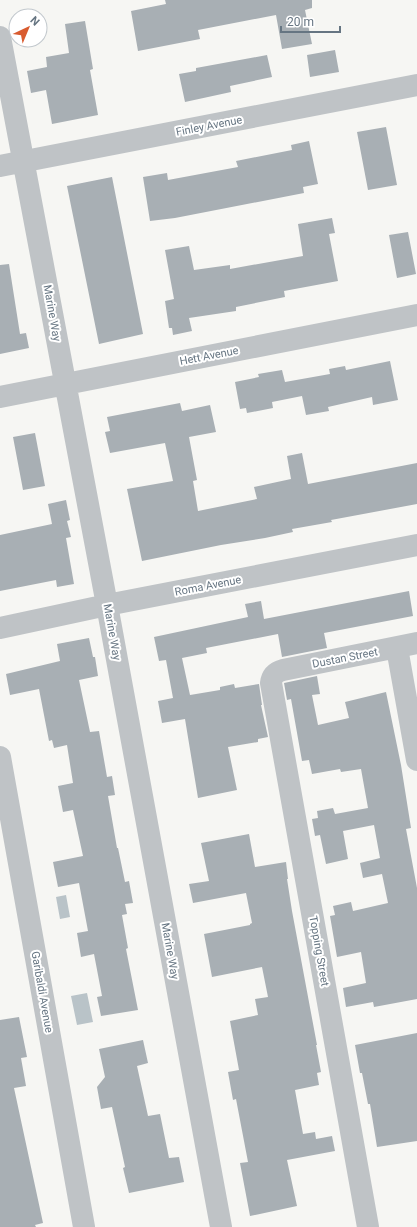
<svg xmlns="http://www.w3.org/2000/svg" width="417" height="1227" viewBox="0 0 417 1227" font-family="Roboto,sans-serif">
<rect width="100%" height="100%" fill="#f6f6f3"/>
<!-- water -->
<path fill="#b9c3c8" d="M66,895L70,917L60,919L56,897Z
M87,993L93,1022L77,1025L71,996Z"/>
<!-- building -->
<path fill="#a8afb4" d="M165,0H312V8L305,10L312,44L282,49L276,15L198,30L200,39L138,51L131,11L166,4Z
M85,21L93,69L90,70L98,115L52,124L46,90L31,93L27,71L47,67L46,57L69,53L65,24Z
M335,50L339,72L310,77L307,55Z
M267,55L272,77L230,86L231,92L185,102L179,74L196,71V68Z
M386,127L397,185L368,190L357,132Z
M309,141L318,184L303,187L304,193L175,218L150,221L143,177L167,173L168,180L238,167L236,161L292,150L291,145Z
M112,177L143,334L99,344L67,186Z
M332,218L335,233L329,234L338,281L284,291L285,297L236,307V311L189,318L192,331L173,335L172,328H169L165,301L174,299L165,250L189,246L194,270L230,265V269L303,256L298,224Z
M408,232L416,274L397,278L389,235Z
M9,264L20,334L26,333L29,348L0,354V265Z
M390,361L398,400L373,405L372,397L328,407L329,411L306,415L302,396L272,402L273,408L247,413L246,408L240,409L235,382L259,377L258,374L282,370L285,382L330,374L329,369L345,366L346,370Z
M180,403L182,411L210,405L216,432L189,437L197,480L193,481L198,511L257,499L254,487L291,479L287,456L302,453L308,484L417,463V504L331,520L332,522L292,529L293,532L265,538L221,545L142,561L127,489L173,481L165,443L110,453L105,432L110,431L107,417Z
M35,433L45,486L23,490L13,437Z
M66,500L70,520L67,521L71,537L66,538L74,584L57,587L56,580L0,591V535L52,524L48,504Z
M409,591L413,616L324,633L327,648L282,657L278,634L206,648L207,653L182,658L190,695L220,690V687L234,684L235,688L259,684L262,705H261L268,737L258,739V742L228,747L237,790L198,798L185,719L162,723L158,701L173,698L166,660L159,661L154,637L248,617L245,604L261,601L264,619Z
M89,638L93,657H95L98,676L79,680L90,732L99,731L107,777L112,776L115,795L108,796L117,848H118L125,882L129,881L133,903L125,904L127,914L122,915L128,948L126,949L138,1010L101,1016L97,997L102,996L94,954L81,957L77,933L88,931L79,883L58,887L53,862L83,856L73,810L63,812L58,786L73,783L67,745L54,748L52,740L49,741L39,689L10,695L6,674L60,661L57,644Z
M317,676L320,694L312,695L318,725L349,718L345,702L386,692L401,765L411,828L406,829L417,888V999L374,1007L373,1002L346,1007L343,988L366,983L361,952L337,957L330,916L335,915L333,906L351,902L353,911L388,903L382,874L363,878L360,863L380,858L374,825L343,831L348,859L326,864L320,835L315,836L312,819L318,818L317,811L333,808L335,814L368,808L361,769L341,772L340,769L312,774L309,760L302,761L291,699L287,700L284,683Z
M249,834L255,867L286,862L288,879H287L292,911L317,1045H316L321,1072L317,1073L319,1085L295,1090L303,1134L315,1132L316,1139L332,1136L335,1151L287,1160L297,1206L250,1216L240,1163L248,1162L236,1099L233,1100L228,1072L239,1070L230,1021L258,1015L255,999L268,997L262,967L212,977L204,934L250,925V924L252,923L246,893L193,903L189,884L209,881L201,843Z
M19,1017L27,1057L21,1058L26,1086L14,1088L43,1223L35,1225L36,1227H0V1020Z
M417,1033V1141L377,1147L370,1104H368L362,1073H360L355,1045Z
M143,1040L148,1063L137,1066L148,1116L160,1114L169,1158L179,1157L184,1182L129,1193L123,1168L125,1167L112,1107L101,1109L97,1087L105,1077L99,1049Z"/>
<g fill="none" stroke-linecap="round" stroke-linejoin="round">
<!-- minor -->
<path stroke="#bfc3c6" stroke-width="22" d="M0,37L107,605L221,1227
M0,166L417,85
M0,397L417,315
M0,628L107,605L417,545
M397,648L417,760
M0,757L84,1227
M368,1227L271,683C272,675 276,672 283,670L417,643"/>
</g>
<g text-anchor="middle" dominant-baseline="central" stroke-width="4" stroke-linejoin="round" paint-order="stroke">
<!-- street labels -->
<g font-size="11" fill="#667582" stroke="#fff">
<text transform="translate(209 126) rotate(-11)">Finley Avenue</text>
<text transform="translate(52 313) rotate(80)">Marine Way</text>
<text transform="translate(209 356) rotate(-11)">Hett Avenue</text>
<text transform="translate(208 586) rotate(-11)">Roma Avenue</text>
<text transform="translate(112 632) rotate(80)">Marine Way</text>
<text transform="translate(345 658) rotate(-11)">Dustan Street</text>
<text transform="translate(170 951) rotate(80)">Marine Way</text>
<text transform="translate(319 951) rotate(80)">Topping Street</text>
<text transform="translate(42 992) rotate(80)">Garibaldi Avenue</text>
</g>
</g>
<!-- north arrow -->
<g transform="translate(28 28) rotate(44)"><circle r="19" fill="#ffffff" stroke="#c2c8cd"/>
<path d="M0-3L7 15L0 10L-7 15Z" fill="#d95b2f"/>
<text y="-6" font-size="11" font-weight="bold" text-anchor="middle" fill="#667582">N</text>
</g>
<!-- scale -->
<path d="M281 26v6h59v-6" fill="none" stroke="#667582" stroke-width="2"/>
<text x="287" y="26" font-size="12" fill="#667582" stroke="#ffffff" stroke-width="3" paint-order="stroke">20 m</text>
</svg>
